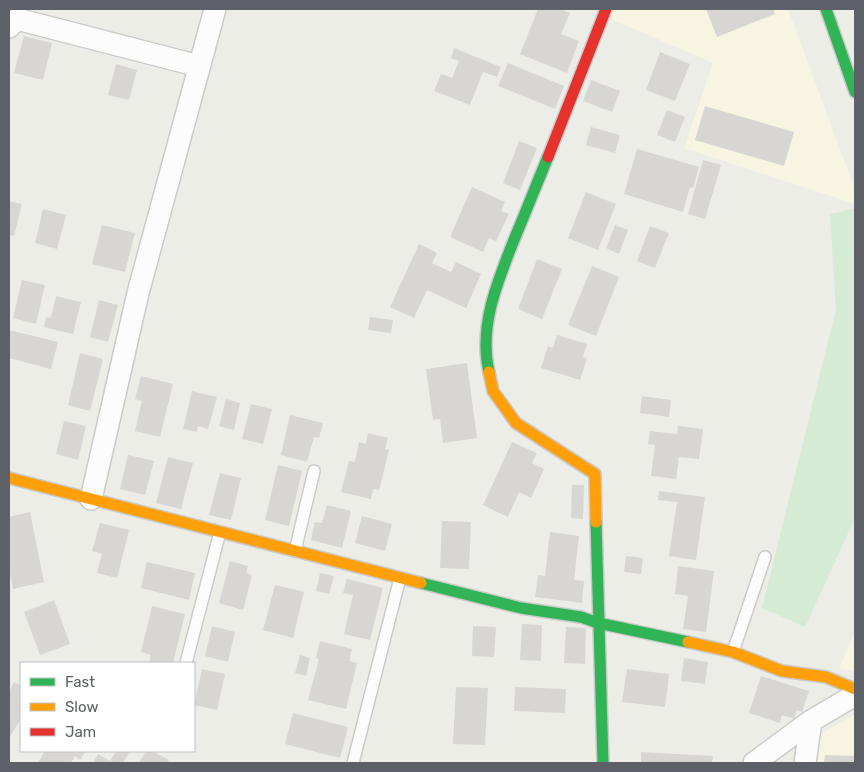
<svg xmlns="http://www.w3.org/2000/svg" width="864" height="772" viewBox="0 0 864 772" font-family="Rubik,sans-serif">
<rect width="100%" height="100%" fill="#edede8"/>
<!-- commercial -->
<path fill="#f7f4e1" d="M613,9H788L855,190V204L684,148L713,63L609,18Z
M855,631V671L839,669Z
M855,714V763H815L821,734Z"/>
<!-- green -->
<path fill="#d5ebd4" d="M855,208V518L805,627L762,608L836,310L830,214Z"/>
<!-- building -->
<path fill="#d7d6d3" d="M538,9H560L570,13L561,34L579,41L567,73L520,54Z
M706,9H773L775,14L717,37Z
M24,36L52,43L43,80L14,73Z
M454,48L501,67L497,77L483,72L470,105L434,91L441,74L452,78L459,61L451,58Z
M660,52L690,64L675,101L646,90Z
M508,63L564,86L555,109L498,86Z
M116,64L137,70L129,100L108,95Z
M591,80L620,91L612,112L583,101Z
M705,106L794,132L784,166L695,140Z
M667,110L685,117L675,142L657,135Z
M591,127L620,135L615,153L586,145Z
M519,141L537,148L520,190L503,183Z
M637,149L699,167L693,188L690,187L683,212L624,194Z
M703,160L721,165L705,219L688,214Z
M472,187L505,202L501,211L509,214L496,241L489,238L483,252L450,237Z
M586,192L616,204L598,250L568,238Z
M9,201L22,204L14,236L9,235Z
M43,209L66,215L57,249L35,243Z
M102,225L135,233L125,272L92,264Z
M615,225L628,230L619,254L606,248Z
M650,226L669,233L655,268L637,261Z
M419,244L437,253L432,263L451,272L456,262L481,274L466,308L427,290L414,318L390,307Z
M537,259L562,269L542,319L518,309Z
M592,266L619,277L596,336L568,325Z
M22,280L45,285L36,324L13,318Z
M56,296L81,302L73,334L44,327L46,317L51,318Z
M99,300L118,305L108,342L90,337Z
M370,317L393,320L391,333L368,330Z
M9,330L58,342L51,369L9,358Z
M557,335L587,344L583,357L587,358L580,380L541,368L548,346L553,348Z
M80,353L103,359L90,411L68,405Z
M467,363L477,438L443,443L440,419L433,420L426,369Z
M141,376L173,384L160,437L135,431L142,401L135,399Z
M192,391L217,397L208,429L198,426L197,432L183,429Z
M642,396L671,400L669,417L640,413Z
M226,399L240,403L234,430L219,426Z
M251,404L272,409L263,444L242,439Z
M290,415L323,423L319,438L314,437L307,462L281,455Z
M64,421L86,426L78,460L56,454Z
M678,426L703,429L699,459L679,457L676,479L651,476L655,445L648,444L650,431L677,434Z
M368,433L388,438L385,449L389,450L379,490L373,489L371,499L341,492L349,461L355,462L359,442L366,444Z
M512,442L537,453L532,463L544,469L531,498L519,492L508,517L483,505Z
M128,455L154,461L145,495L120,489Z
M168,457L193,463L181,509L156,503Z
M278,465L302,471L289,526L265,520Z
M220,473L241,478L231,520L209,515Z
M572,485H584L583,519L571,518Z
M659,491L705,497L696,560L669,556L677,502L658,500Z
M327,505L351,511L342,548L311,540L315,522L322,523Z
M30,512L44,582L13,589L9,568V517Z
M362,516L392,524L385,551L355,543Z
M442,521L471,522L469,569L440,568Z
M100,523L129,530L117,578L97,573L102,554L92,551Z
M550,532L579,536L574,580L584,581L582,603L535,597L538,575L545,576Z
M626,556L643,558L641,574L624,572Z
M230,561L248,566L246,573L252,575L243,610L219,603Z
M147,562L195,573L189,600L141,588Z
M678,566L714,571L706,632L683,629L688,596L675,594Z
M320,573L334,576L329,594L316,591Z
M347,579L383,588L370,640L344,634L353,595L343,593Z
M275,585L304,592L293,638L263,630Z
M54,600L70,644L40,655L24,612Z
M152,606L185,614L173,663H149L151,655L141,652Z
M522,624L542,625L541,661L520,660Z
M212,626L235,632L228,662L205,656Z
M473,626L496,627L494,657L472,656Z
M566,627L586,628L585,664L564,663Z
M320,641L352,649L349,661L357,663L346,709L308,700L319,659L316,658Z
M300,655L310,658L306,676L295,673Z
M684,658L708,662L705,684L681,681Z
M202,669L225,674L217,710L194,705Z
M627,669L669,674L665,707L622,702Z
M761,676L809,691L802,712L797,710L794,719L782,715L780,723L749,713Z
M14,682L21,686V718L9,739V692Z
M456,687L488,688L485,745L453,744Z
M515,687L566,689L565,713L514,711Z
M293,713L348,727L340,758L285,744Z
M45,751H86L80,760L75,756L71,763H38Z
M116,751H130L123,763H93L98,754L110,761Z
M146,751H152L169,760L167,763H139Z
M641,752L713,756L712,763H641Z
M825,755L855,756V763H824Z"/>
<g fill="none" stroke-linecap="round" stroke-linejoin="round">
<!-- lane casing -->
<g stroke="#cbcbca" stroke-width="14">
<path id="lane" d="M295,551L314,471
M733,652L765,557
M186,663L220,532
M353,763L400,578"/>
</g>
<!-- street casing -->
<g stroke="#cbcbca" stroke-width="24">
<path id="street" d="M9,27L17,19L199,66
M91,499L138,293L215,9
M754,763L811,721L855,695
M805,763L811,721"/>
</g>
<!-- fast casing -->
<g stroke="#c9cac9" stroke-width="14">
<path id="fast" d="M826,9L855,92
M489,372C478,325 499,278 516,235C527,209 537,183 548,157
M596,522L603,763
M421,583L521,608L581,617L598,623L688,642"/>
</g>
<!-- slow casing -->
<g stroke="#c9cac9" stroke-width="14">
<path id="slow" d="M489,372L493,391L516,423L595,474L596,522
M9,478L421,583
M688,642L733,652L782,671L826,677L855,689"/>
</g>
<!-- jam casing -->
<g stroke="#c9cac9" stroke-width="14">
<path id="jam" d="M548,157L606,9"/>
</g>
<!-- lane -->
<use href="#lane" stroke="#fcfcfc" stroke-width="11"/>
<!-- street -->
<use href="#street" stroke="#fcfcfc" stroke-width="21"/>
<!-- fast -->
<use href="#fast" stroke="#30b455" stroke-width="11"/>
<!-- slow -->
<use href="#slow" stroke="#ff9f0a" stroke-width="11"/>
<!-- jam -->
<use href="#jam" stroke="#e5322d" stroke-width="11"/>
</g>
<!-- border -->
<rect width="864" height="772" fill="none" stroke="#5d6167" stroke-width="20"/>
<!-- legend -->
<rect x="20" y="662" width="175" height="90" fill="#ffffff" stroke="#bec0c2"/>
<rect x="30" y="678" width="25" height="8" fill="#30b455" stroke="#bec0c2"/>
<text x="65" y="687" font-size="15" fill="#5d6167">Fast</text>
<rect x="30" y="703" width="25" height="8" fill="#ff9f0a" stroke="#bec0c2"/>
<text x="65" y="712" font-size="15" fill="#5d6167">Slow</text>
<rect x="30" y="728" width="25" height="8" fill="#e5322d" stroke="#bec0c2"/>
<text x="65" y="737" font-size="15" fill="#5d6167">Jam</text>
</svg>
